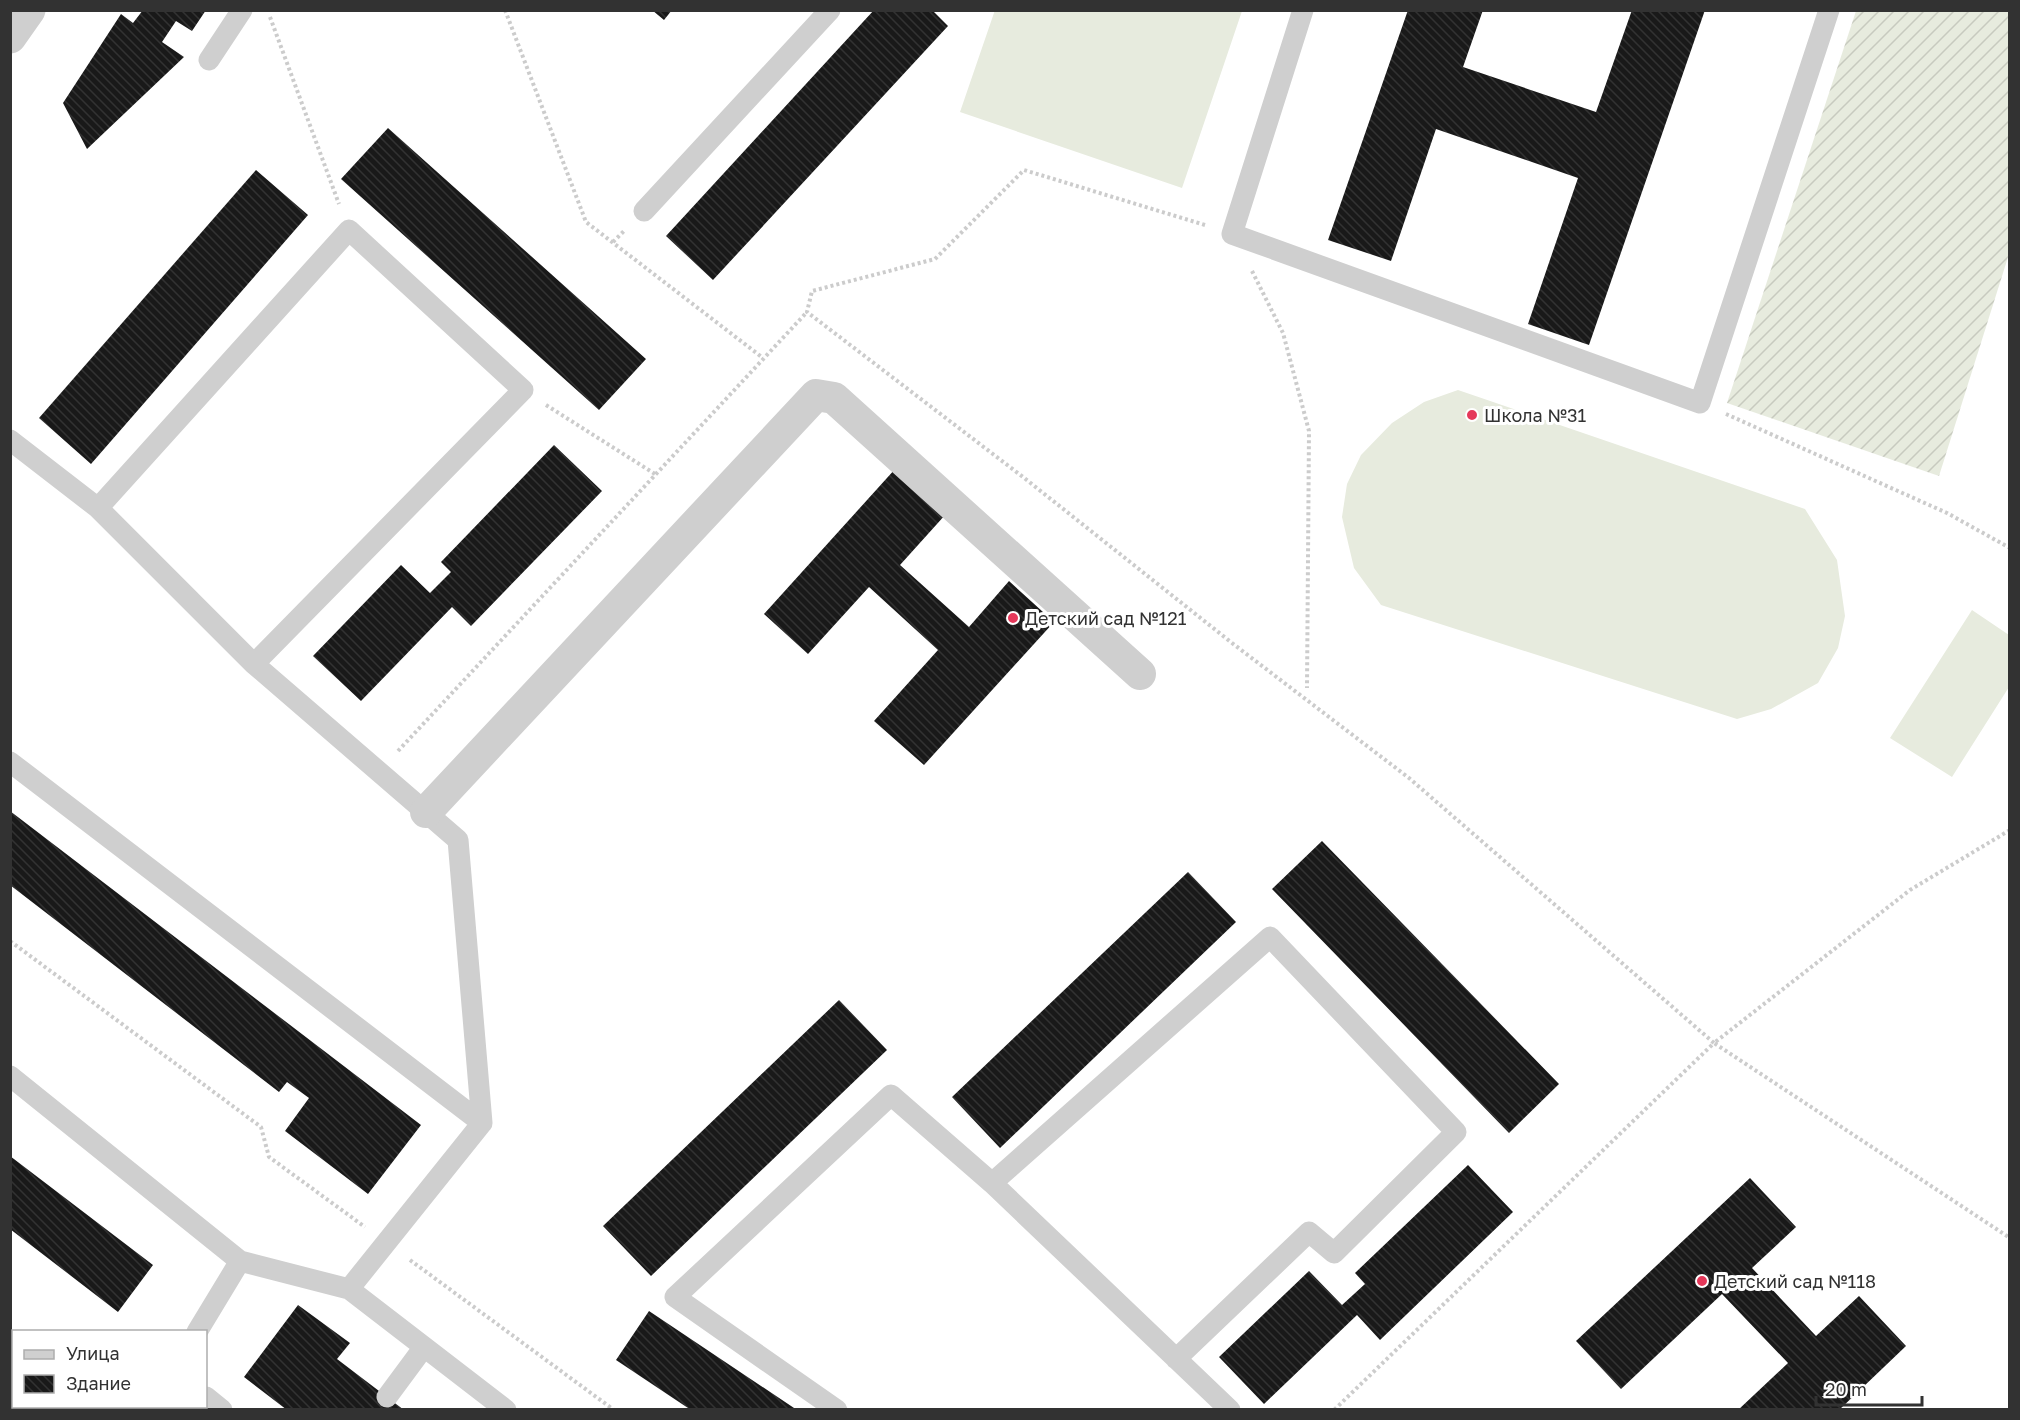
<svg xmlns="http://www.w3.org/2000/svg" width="2020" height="1420" viewBox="0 0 2020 1420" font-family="'Golos Text',sans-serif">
<defs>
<pattern id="garden-furrows" width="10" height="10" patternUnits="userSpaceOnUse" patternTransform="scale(1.5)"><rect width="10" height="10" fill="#e7ebde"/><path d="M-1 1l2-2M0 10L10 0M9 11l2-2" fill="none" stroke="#c7cabf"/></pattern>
<pattern id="building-back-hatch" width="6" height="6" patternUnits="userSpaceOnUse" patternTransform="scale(1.5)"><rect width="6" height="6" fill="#191919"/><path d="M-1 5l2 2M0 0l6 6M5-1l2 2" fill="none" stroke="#323232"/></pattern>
</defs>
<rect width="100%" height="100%" fill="#fff"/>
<!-- grass -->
<path fill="#e7ebde" d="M995,10L1242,11L1182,188L960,112Z
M1458,390L1805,509L1837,560L1845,616L1838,648L1818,683L1771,709L1737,719L1381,605L1354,568L1342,517L1347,484L1361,455L1392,423L1424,402Z
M1972,610L2009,635V687L1952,777L1890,738Z"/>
<!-- garden -->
<path fill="url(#garden-furrows)" d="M1856,11H2009V254L1939,476L1727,403Z"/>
<!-- building -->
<path fill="url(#building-back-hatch)" d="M143,10H206L192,31L176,21L162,42L184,57L87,149L63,103L121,14L133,23Z
M652,10H672L664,20Z
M874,10H932L948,26L713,280L666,236Z
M1408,10H1483L1463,67L1596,112L1632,10H1705L1589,345L1528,324L1578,178L1436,129L1391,261L1328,240Z
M388,128L646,359L599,410L341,179Z
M256,170L308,215L91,464L39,418Z
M554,445L602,491L471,626L452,607L361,701L313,656L401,565L430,593L451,572L441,562Z
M896,468L946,514L900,565L969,627L1009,581L1054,622L924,765L874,721L938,650L869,587L808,654L764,614Z
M10,811L421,1125L368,1194L285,1131L309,1098L287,1082L279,1092L10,885Z
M1322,841L1559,1084L1509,1133L1272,889Z
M1188,872L1236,922L1000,1148L952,1097Z
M839,1000L887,1050L651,1276L603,1226Z
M10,1156L153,1265L118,1312L10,1229Z
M1468,1165L1513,1212L1380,1340L1357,1315L1264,1404L1219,1357L1309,1271L1342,1305L1365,1284L1355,1273Z
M1750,1178L1796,1227L1752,1268L1816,1336L1859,1296L1906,1346L1839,1410H1738L1788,1363L1722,1294L1621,1389L1576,1341Z
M298,1305L350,1343L337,1359L404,1410H287L244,1377Z
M649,1311L797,1410H691L616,1360Z"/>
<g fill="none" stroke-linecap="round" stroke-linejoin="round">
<!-- path -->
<path stroke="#ccc" stroke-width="4" stroke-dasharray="3 3" stroke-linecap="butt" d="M505,10L586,222L763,358
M270,17L339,204
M1205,225L1024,170L935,259L812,291L807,312L1023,477L1232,643L1409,778L1714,1043L1334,1410
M613,242L625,230
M1252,271L1283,333L1309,431L1307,688
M546,405L655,474
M1726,414L1947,513L2010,548
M398,751L807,312
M2010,830L1910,890L1714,1043L2010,1238
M10,941L261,1127L269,1157L365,1227
M410,1260L614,1410"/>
<!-- service -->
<path stroke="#cfcfcf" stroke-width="21" d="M1303,10L1232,234L1700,403L1829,10
M209,60L242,10
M644,211L830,10
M10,440L98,508L254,664L458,840L482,1123L349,1289
M98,508L349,230L523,390L254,664
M10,762L482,1123
M10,1076L240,1261L349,1289L506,1410
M992,1183L1230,1410
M197,1332L240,1261
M206,1397L222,1410
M387,1397L424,1347
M150,1410L151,1406
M837,1410L675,1297L891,1095L992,1183L1270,937L1456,1132L1334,1253L1309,1232L1176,1359"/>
<!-- pedestrian -->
<path stroke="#cfcfcf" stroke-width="32" d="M426,812L816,395L834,398L1140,674"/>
<!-- tertiary -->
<path stroke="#cfcfcf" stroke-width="33" d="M10,37L29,10"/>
</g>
<!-- markers -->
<g fill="#e5385a" stroke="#fff" stroke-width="2">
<circle cx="1472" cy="415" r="6"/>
<circle cx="1013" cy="618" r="6"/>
<circle cx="1702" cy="1281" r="6"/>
</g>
<g text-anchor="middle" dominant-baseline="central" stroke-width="6" stroke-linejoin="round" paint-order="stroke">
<!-- poi labels -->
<g font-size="18" fill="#323232" stroke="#fff" text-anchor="start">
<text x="1484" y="415">Школа №31</text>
<text x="1025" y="618">Детский сад №121</text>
<text x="1714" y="1281">Детский сад №118</text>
</g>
</g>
<!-- border -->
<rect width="2020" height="1420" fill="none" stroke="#323232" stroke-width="24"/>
<!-- legend -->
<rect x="12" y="1330" width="195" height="78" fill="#ffffff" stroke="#adadad" stroke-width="1.5"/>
<rect x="24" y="1350" width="30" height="9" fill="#cfcfcf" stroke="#adadad" stroke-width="1.5"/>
<text x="66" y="1360" font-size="18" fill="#323232">Улица</text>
<rect x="24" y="1375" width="30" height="18" fill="url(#building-back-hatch)" stroke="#adadad" stroke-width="1.5"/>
<text x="66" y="1390" font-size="18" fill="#323232">Здание</text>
<!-- scale -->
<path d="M1816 1396v9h106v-9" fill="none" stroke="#323232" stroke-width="3"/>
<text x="1825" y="1396" font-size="18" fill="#323232" stroke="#ffffff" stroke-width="4.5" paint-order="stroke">20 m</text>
</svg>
